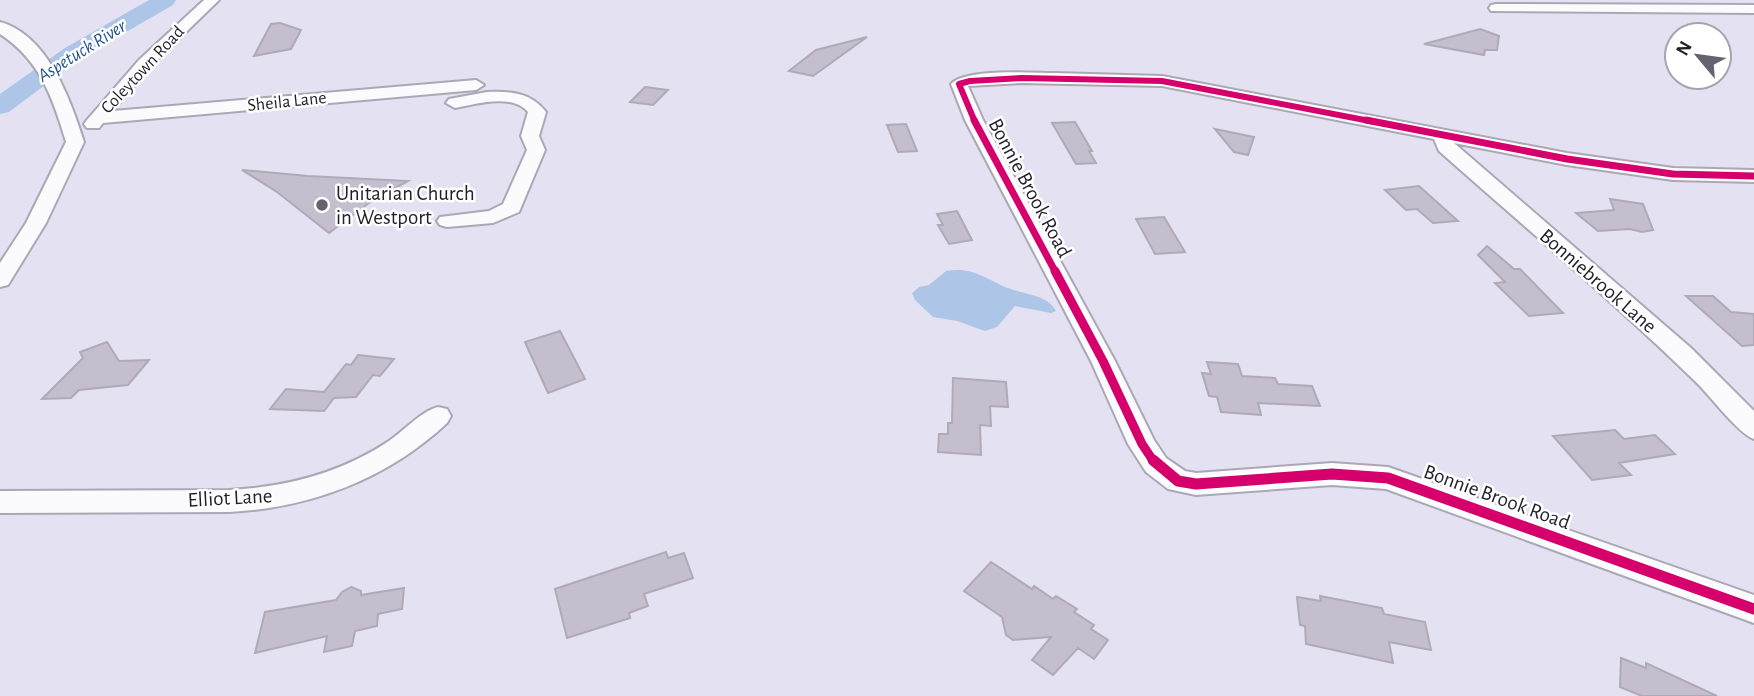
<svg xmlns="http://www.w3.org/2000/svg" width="1754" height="696" viewBox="0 0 1754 696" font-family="'Alegreya Sans',sans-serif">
<rect width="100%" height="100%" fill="#e4e1f2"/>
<!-- water -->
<path fill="#adc6e8" d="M946,271C974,266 985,279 1008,288C1024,295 1047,294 1056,311L1051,313L1015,306L997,327L985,331L957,321L933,317L915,300L912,293L919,287L929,285Z"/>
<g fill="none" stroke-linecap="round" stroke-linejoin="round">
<!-- river -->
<path fill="#adc6e8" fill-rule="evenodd" d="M149,0H176L173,5L81,58L9,112L0,114V94L65,48Z"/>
</g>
<!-- building -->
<path fill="#c5bece" stroke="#afaab7" stroke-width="2" d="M280,23L301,30L291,49L254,56L271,24Z
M1480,29L1499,36L1497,50H1485L1484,55L1424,44Z
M867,37L813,76L789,71L816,50Z
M645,87L668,90L653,105L630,102Z
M1075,122L1092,151H1089L1096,163L1076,164L1052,123Z
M906,124L917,151L898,152L887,125Z
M1215,129L1254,137L1248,155L1234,152Z
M242,170L308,176L408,181L373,200L329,233L277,192Z
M1419,186L1458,221L1433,223L1417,209L1406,210L1385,190Z
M1610,199L1643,204L1653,230L1642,232L1630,229L1598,231L1576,213L1614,210Z
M957,211L972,240L949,244L938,225H943L937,214Z
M1164,217L1185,252L1155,254L1136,219Z
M1487,246L1514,269H1520L1563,313L1529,316L1495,283L1505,282L1478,255Z
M1686,296H1713L1731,312L1754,314V345L1742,346Z
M560,331L585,379L548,393L525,342Z
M107,342L119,361L149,360L128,385L79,390L71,398L42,399L83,358L80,352Z
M358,355L394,359L380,376L373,375L356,397L334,398L324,411L270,409L286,389L324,392L346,364L351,365Z
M1207,362L1238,364L1242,376L1275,378L1278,384L1312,386L1320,406L1258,403L1261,415L1221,412L1217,397L1209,396L1202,373L1211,374Z
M953,378L1006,382L1008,407L990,406L991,426L980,425L981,455L938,452L939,434H948V423H952Z
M1615,430L1624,439L1655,435L1675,454L1619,463L1631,475L1592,480L1553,436Z
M666,552L668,558L684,553L693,578L644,594L648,606L629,613L630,618L567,638L555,589Z
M991,562L1032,589L1034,586L1053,599L1056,596L1077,609L1074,612L1094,625L1091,629L1108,640L1094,659L1078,648L1053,675L1032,660L1051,637L1013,640L1006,635L1002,617L964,591Z
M351,587L361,591V595L404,588L402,609L378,614L377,626L355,631L352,646L324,652L327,636L255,653L265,612L336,600L342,592Z
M1320,596L1382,608L1384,614L1425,622L1431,650L1389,642L1393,663L1306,644L1305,626L1300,625L1297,597L1321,601Z
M1621,658L1646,668V663L1717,696H1642L1620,687Z"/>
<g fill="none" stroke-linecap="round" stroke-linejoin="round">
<!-- minor casing -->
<g stroke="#aba8b5" stroke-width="4">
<path id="minor" d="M204,0H219L151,66L113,111L476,80L484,85L476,90L103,123L99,128H87L84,124L87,120L139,60Z
M1496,4L1754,5V13L1491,11L1489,8L1491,5Z
M0,22C48,35 71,101 84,142L46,223L8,285L0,287V263L26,223L66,142C53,98 40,60 0,34Z
M1055,73L1162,76L1567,153L1673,168L1754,170V182L1673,180L1567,165L1454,143L1691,348L1754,411V439C1739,434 1711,397 1698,384C1615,303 1526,228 1439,151L1434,139L1162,86L1022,83L968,86L983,120L1115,361L1154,440L1166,458L1185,471L1196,473L1332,463L1388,467L1754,595V623L1386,489L1332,485L1196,495L1168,489L1146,472L1128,444L1091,361L965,120L951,84C966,68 1032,73 1055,73Z
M487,92C510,91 531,92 546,112L539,136L545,150L519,212L493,223L447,227L440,225L437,221L440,217L489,211L503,204L527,150L521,136L528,112C512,93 476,104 455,108L446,103L449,99Z
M438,407L447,409L451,416L447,423C387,479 311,508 229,512L0,513V491L229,490C286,487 341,473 389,441C405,430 420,412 438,407Z"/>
</g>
<!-- minor -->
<use href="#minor" fill="#fbfafd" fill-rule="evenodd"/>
<!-- cycleway-far3 casing -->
<g stroke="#fff" stroke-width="9">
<path id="cycleway-far3" d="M975,122L959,84L970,81L1022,78L1162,81L1375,122"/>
</g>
<!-- cycleway-far2 casing -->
<g stroke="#fff" stroke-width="10">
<path id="cycleway-far2" d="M974,120L1056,273
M1366,120L1567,159L1673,174L1754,176"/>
</g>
<!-- cycleway-far1 casing -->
<g stroke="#fff" stroke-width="13">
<path id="cycleway-far1" d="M1055,271L1103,361L1142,444L1154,462"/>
</g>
<!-- cycleway casing -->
<g stroke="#fff" stroke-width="16">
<path id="cycleway" d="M1153,460L1178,481L1196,484L1332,474L1388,478L1754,609"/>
</g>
<!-- cycleway-far3 -->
<use href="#cycleway-far3" stroke="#d6006c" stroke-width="6"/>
<!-- cycleway-far2 -->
<use href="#cycleway-far2" stroke="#d6006c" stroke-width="7"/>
<!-- cycleway-far1 -->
<use href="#cycleway-far1" stroke="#d6006c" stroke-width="9"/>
<!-- cycleway -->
<use href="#cycleway" stroke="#d6006c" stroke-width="11"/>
</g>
<!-- markers -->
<circle fill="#656370" stroke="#fff" stroke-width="2.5" cx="322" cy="205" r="7"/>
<g text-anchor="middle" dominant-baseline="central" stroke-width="5" stroke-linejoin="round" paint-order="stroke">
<!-- far-street labels -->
<g font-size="18" fill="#211f2a" stroke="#fff">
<text transform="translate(143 70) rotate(-47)">Coleytown Road</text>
<text transform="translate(287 102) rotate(-6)">Sheila Lane</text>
</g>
<!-- far-water labels -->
<g font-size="19" font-style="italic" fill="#225489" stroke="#fff">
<text transform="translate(82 51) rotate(-32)">Aspetuck River</text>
</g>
<!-- street labels -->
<g font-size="21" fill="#211f2a" stroke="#fff">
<text transform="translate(1030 188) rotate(62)">Bonnie Brook Road</text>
<text transform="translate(1598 281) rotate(41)">Bonniebrook Lane</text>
<text transform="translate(1497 497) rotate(20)">Bonnie Brook Road</text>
<text transform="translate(230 498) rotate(-3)">Elliot Lane</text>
</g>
<!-- poi labels -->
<g font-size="21" fill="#211f2a" stroke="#fff" text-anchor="start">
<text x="336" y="193">Unitarian Church<tspan x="336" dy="24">in Westport</tspan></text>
</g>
</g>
<!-- north arrow -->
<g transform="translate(1698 56) rotate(299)"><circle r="33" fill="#ffffff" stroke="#a6a5aa" stroke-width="2"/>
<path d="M0-5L12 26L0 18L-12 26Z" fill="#656370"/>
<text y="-10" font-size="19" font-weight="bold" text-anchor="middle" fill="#211f2a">N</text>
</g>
</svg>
